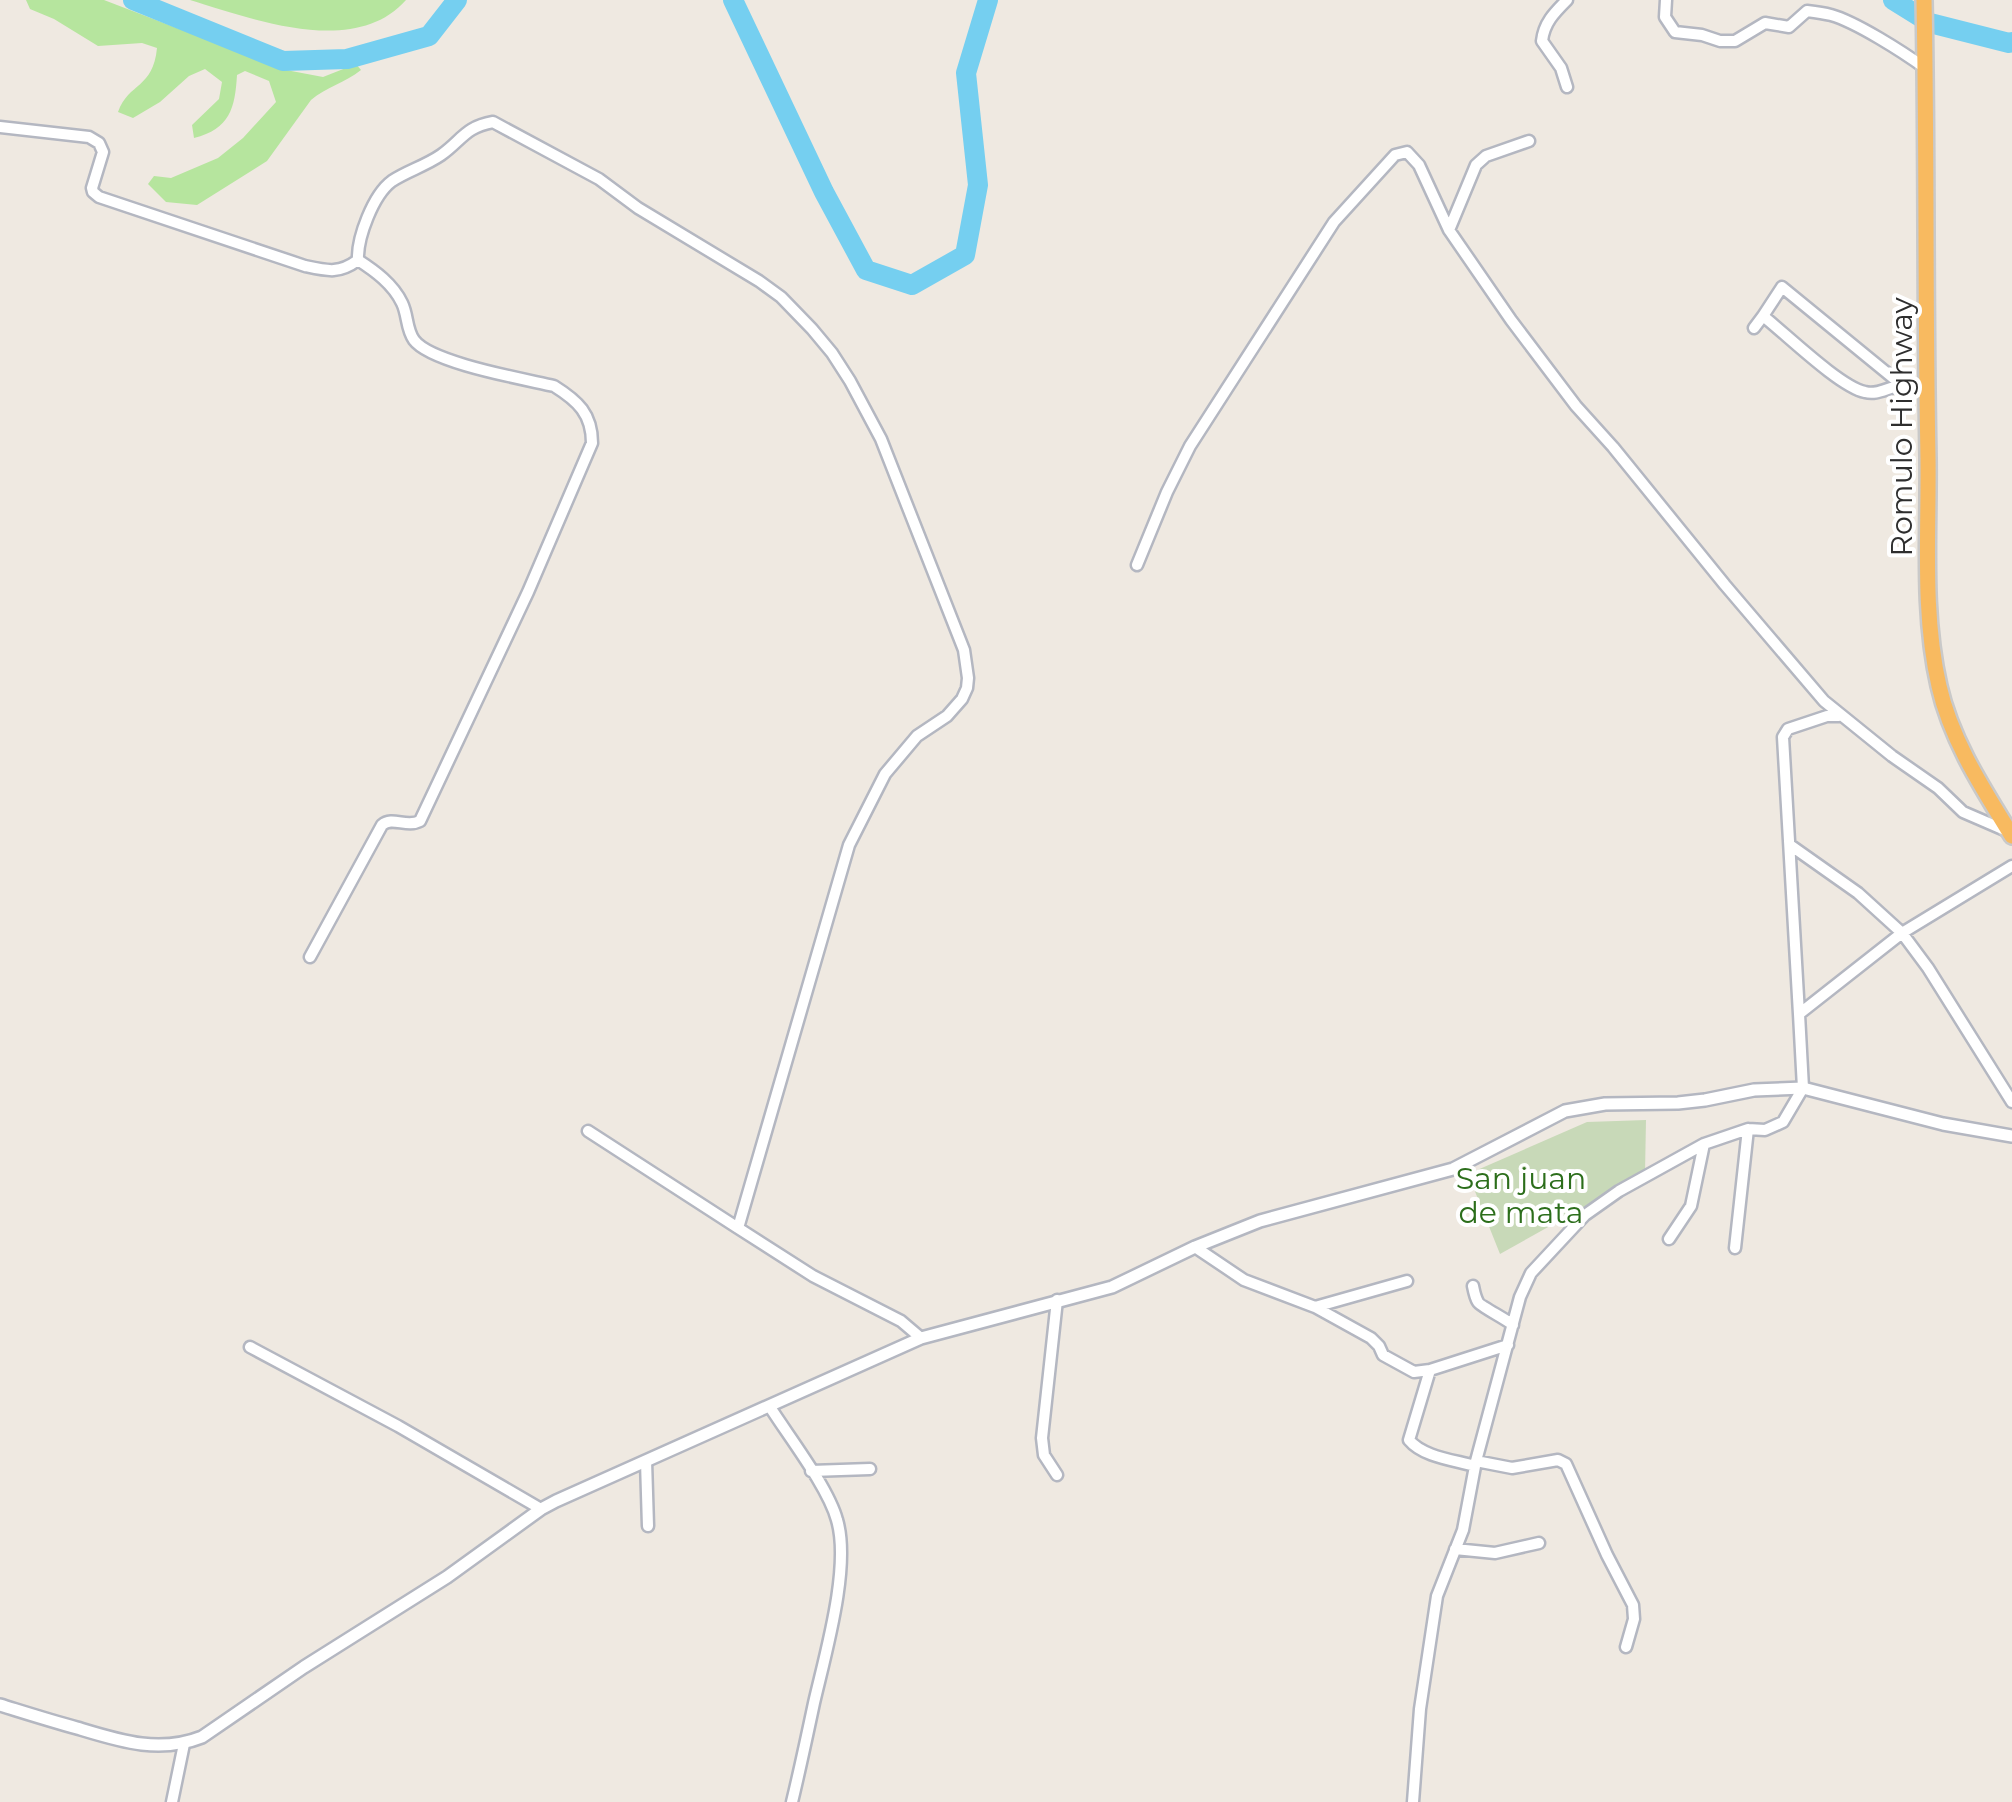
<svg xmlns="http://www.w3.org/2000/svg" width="2012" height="1802" viewBox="0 0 2012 1802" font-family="Montserrat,sans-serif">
<rect width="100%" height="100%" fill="#efe9e1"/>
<!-- green -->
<path fill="#b6e59e" d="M26,0H104L286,70L323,77L356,64L361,70C345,83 326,87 311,100L267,161L197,205L166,202L148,184L154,176L171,178L218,158L243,138L276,102L269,81L245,71L237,75C235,108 230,129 194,138L192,125L219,99L222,82L205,69L189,76L160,102L133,118L118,112C129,82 153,89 157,48L142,43L98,46L54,19L30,9Z
M190,0H406C355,58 253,19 190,0Z"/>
<!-- cemetery -->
<path fill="#c8d9b8" d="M1646,1120L1645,1173L1500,1254L1468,1174L1587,1122Z"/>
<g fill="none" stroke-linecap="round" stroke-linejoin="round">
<!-- river -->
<path stroke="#75cff0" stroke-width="20" d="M133,0L283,61L347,59L429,36L457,0
M733,0L824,192L866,270L912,285L965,255L978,185L966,73L988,0
M1893,0L1930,23L2009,43L2012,42"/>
<!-- minor casing -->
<g stroke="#b4b7c1" stroke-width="15">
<path id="minor" d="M1567,0C1554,13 1544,23 1542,41L1561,68L1567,87
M1666,0L1665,17L1675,32L1702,35L1720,41H1735L1765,23L1789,27L1807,11C1815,12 1823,13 1831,15C1856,22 1903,52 1925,68
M0,127L89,137L99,143L103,152L92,188L93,192L99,197L305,266C328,271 339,274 358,260C357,238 373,195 392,181C407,171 425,166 441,155C462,140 465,127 493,122L599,179L638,208L759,281L781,297L812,329L832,353L850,381L881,439L964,650L968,678L967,688L962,699L947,716L917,736L885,774L849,845L738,1228L813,1276L901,1321L921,1338
M1449,230L1476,165L1486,156L1529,141
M1754,328L1763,316
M1903,386L1782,287L1763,316C1786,334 1840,387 1865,392C1879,396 1890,385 1904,386C1910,386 1920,392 1926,394
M1137,565L1167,492L1190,446L1334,222L1395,155L1407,152L1419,165L1449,230L1511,320L1576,406L1613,447L1725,585L1824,701L1892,756L1938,788L1963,812L2007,831
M1790,845L1858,893L1902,933L1928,968L2012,1102
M310,957L382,825C392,816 407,828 420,821L528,592L592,443C592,414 578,401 554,386C524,379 431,363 414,340C406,329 408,315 402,303C393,284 375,271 358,260
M1799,1014L1783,737L1788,729L1827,716H1839
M588,1131L738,1228
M1669,1239L1691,1206L1704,1144
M1195,1247L1244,1280L1315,1307L1371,1338L1379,1346L1383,1355L1414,1372L1430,1370L1508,1345
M1735,1248L1748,1129
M1473,1286C1474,1291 1475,1297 1478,1302C1480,1306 1506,1319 1513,1325
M1315,1307L1407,1281
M250,1347L398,1426L541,1509
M1430,1370L1409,1440C1423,1457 1454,1460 1475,1466
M770,1407C789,1437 828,1487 837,1520C851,1567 825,1655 814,1703C807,1736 800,1769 792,1802
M646,1461L648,1526
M1476,1461L1512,1468L1558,1460L1566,1464L1607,1555L1633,1605L1634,1619L1626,1647
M811,1471L870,1469
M1057,1475L1044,1455L1042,1438L1057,1300
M1455,1549L1495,1553L1539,1543
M172,1802L184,1744
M1413,1802L1420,1709L1437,1596L1463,1530L1476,1461L1520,1297L1531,1273L1585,1215L1619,1191L1704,1144L1748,1129L1765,1130L1783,1122L1803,1088L1799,1014L1902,933L2012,866"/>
</g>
<!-- tertiary casing -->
<g stroke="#b4b7c1" stroke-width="16">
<path id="tertiary" d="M0,1705C26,1713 51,1721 77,1728C120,1741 159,1754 202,1737L304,1667L447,1577L541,1509L556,1501L921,1338L1112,1287L1195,1247L1260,1221L1453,1169L1565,1111L1605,1104L1678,1103L1705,1100L1754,1090L1803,1088L1943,1124L2012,1136"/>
</g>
<!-- trunk casing -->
<g stroke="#c9c9c9" stroke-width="20">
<path id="trunk" d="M1924,0C1927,153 1925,305 1928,458C1929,533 1922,612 1939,686C1951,740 1983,789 2012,836"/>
</g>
<!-- minor -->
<use href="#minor" stroke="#fff" stroke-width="10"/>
<!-- tertiary -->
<use href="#tertiary" stroke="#fff" stroke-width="11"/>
<!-- trunk -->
<use href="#trunk" stroke="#f8ba60" stroke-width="15"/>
</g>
<g text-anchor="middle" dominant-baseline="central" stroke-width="8" stroke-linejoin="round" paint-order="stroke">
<!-- street labels -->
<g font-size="30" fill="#2e2e2e" stroke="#fff">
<text transform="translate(1901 427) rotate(-90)">Romulo Highway</text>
</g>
<!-- park labels -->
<g font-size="30" fill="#2c6e1b" stroke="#fff">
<text x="1521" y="1178">San juan<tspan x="1521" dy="34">de mata</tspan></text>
</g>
</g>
</svg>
